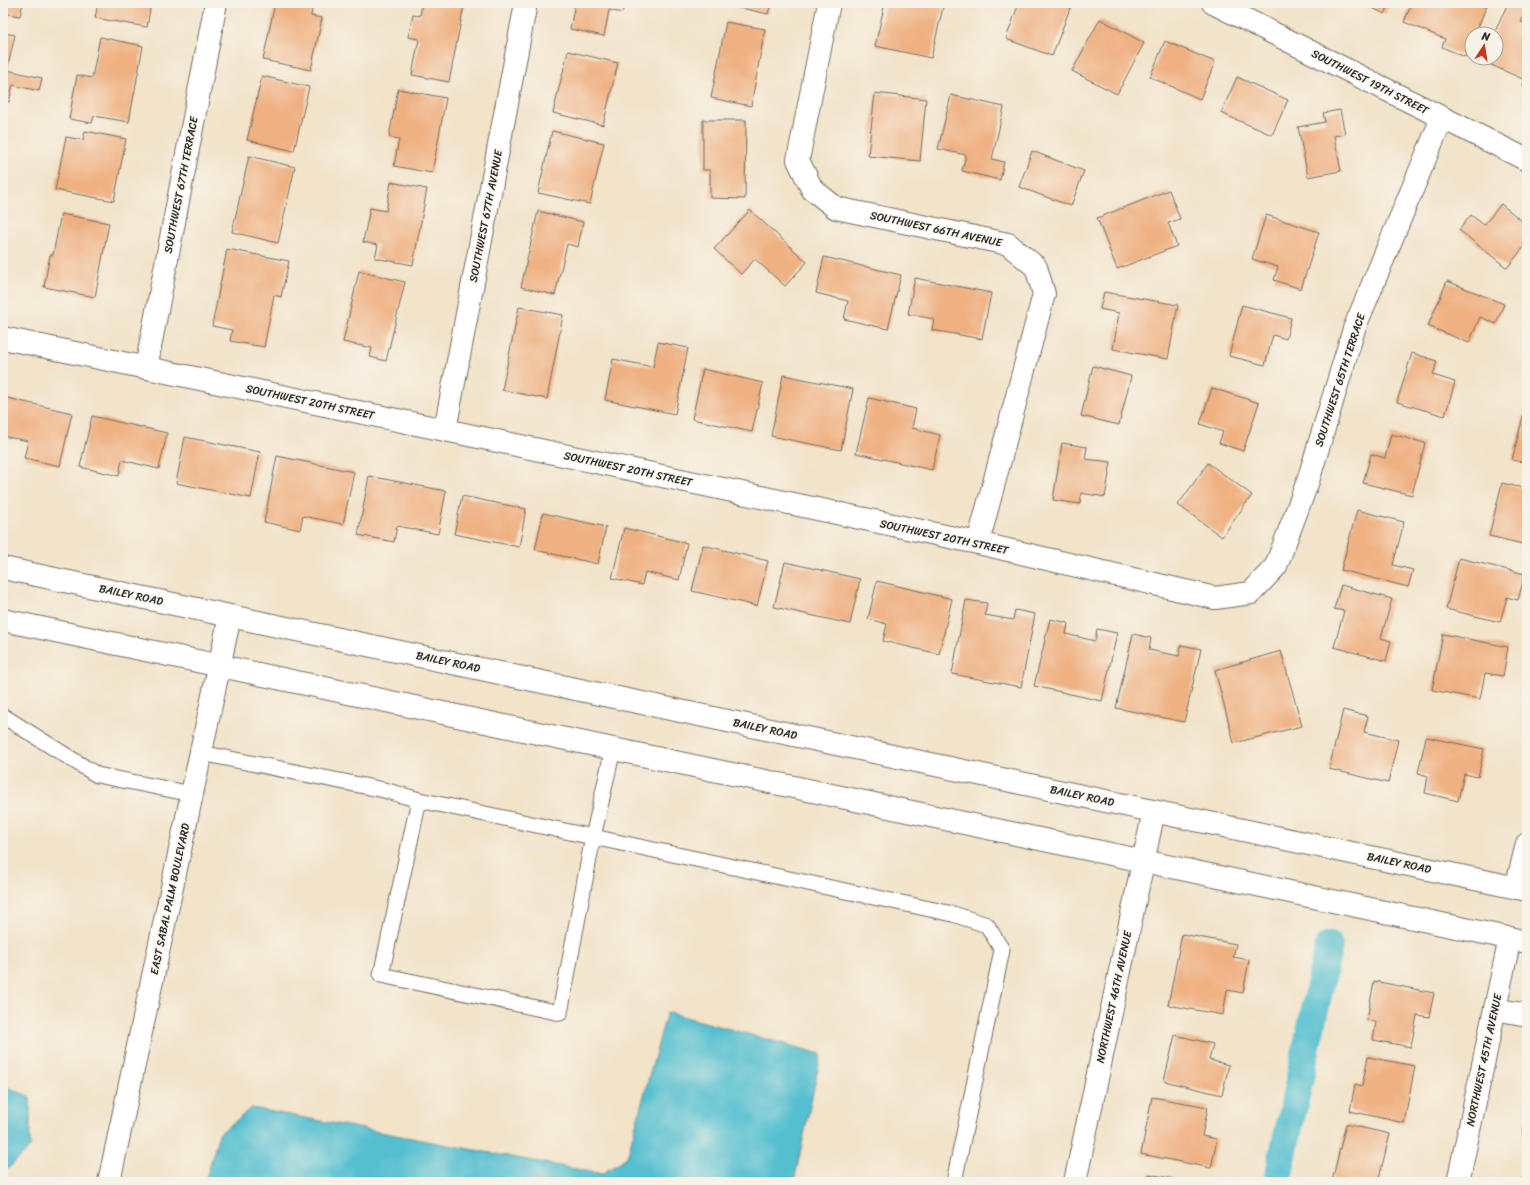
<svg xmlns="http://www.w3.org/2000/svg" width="1530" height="1185" viewBox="0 0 1530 1185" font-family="Sriracha,sans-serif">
<rect width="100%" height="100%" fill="#f7f3e8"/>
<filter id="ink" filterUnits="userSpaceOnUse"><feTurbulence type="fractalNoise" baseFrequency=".025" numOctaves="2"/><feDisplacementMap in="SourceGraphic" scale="8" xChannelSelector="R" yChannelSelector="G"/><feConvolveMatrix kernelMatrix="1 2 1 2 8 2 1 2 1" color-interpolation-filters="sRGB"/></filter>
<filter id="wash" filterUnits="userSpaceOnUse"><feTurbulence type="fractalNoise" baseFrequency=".012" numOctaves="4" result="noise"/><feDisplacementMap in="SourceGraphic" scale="16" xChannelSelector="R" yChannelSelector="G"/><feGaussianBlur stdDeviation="0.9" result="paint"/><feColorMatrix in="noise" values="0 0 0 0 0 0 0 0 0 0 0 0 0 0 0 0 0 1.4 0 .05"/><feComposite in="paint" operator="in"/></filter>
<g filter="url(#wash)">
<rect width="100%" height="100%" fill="#f2e3c9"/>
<!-- water -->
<path fill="#54bfd0" stroke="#40757e" d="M667,1012L821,1054L794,1182H205L219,1134L252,1108L602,1174L627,1157Z
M3,1085L30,1097V1148L3,1173Z"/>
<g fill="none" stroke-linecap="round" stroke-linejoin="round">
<!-- canal -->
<path stroke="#54bfd0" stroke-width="28" d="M1277,1182L1329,945"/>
</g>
<g id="blocks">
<!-- building -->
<path fill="#efb182" d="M3,3H23L20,16L3,13Z
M98,3H151L147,27L95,18Z
M275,3H313L311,16L322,18L311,70L263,60Z
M422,3H452L464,5L449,82L412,75L419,39L408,37L413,15L420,16Z
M575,3H625L622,13L609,10L604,36L570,29Z
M733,3H771L768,14L732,6Z
M885,3H944L931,58L875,46Z
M1019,3H1072L1052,56L1006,39Z
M1367,3H1390L1385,14L1366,5Z
M1412,3H1488L1475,34H1472V40L1465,57L1442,47L1445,39L1404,22Z
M1508,3H1515L1527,8L1521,22L1527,24V89L1522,86L1525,80L1482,61L1483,58H1496V34H1494Z
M1100,19L1144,43L1117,94L1072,71Z
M726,22L765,29L751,106L711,98Z
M3,33L15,35L7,70L42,78L39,91L13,85L9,102L3,100Z
M100,37L143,46L129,122L94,116L92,123L69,119L77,75L92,78Z
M1165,41L1215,62L1200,99L1150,77Z
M568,51L618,63L603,125L553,113Z
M262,76L309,87L294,151L247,140Z
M1237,77L1288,100L1272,135L1221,113Z
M398,89L446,98L432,173L394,166L399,139L389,137Z
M875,93L926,99L920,161L868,156Z
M951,95L1004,107L992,159L1004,162L1000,180L962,171L966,155L938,149Z
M1340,110L1345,134L1334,136L1341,171L1308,177L1298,127L1325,122L1323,113Z
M703,120H746L745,199L710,198V170H703Z
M85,131L126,139L114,201L55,190L66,137L83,140Z
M552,131L604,143L590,204L538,193Z
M1032,151L1084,171L1071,206L1019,187Z
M249,156L295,167L278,243L232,232Z
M391,182L427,189L413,265L375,258L378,245L363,242L370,208L386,211Z
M1169,190L1180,219L1168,223L1177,246L1117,269L1097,218Z
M1501,204L1527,225V243L1507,268L1459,230L1471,215L1484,225Z
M750,210L807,262L785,286L755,259L741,274L714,249Z
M538,211L583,222L578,247L567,244L555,295L521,287Z
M61,214L109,223L95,297L44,287L50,255H53Z
M1266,215L1319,232L1301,289L1274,280L1278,267L1252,259Z
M227,249L289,261L281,297L274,295L264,347L230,341L232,330L212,326Z
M824,257L901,275L888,329L844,319L848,301L816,293Z
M359,271L405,282L386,361L370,357L372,348L343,342Z
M915,278L991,293L982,339L932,330L934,319L908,314Z
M1447,281L1504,304L1496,324L1480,317L1469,343L1428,326Z
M1104,292L1178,305L1168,359L1113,349L1119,313L1100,309Z
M1242,305L1291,318L1286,339L1273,335L1265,365L1229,356Z
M519,307L563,315L547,399L502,390Z
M658,342L688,348L675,414L605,400L613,359L653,367Z
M1412,353L1437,361L1433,375L1455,382L1445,416L1397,402Z
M1093,366L1131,376L1119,425L1081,416Z
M703,369L763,383L752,432L692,419Z
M783,375L853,389L841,450L771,436Z
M1212,388L1259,403L1243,451L1219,443L1223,432L1200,424Z
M3,397L72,413L60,466L24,458L28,441L3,436Z
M869,398L916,409L912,428L940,435L932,470L856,453Z
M1525,409H1527V463L1512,460Z
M92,416L167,433L159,469L122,460L119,476L80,467Z
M1391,434L1425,443L1412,495L1363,483L1371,454L1385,458Z
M185,437L260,452L251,498L176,483Z
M1062,443L1087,447L1085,459L1111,462L1105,497L1081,493L1080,504L1053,500Z
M277,456L354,472L343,524L303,516L300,530L264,522Z
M1208,463L1252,495L1222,537L1178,505Z
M369,476L446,491L438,534L397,526L394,542L358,535Z
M1502,483L1527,489V545L1489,536Z
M462,496L526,509L519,547L454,534Z
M1357,510L1404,522L1393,565L1413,570L1408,587L1341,570Z
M543,513L606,527L598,564L535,550Z
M624,528L687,543L679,580L645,572L642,585L612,578Z
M703,545L768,561L757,606L692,591Z
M1459,558L1525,574L1518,600L1507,597L1500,622L1446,609Z
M785,562L860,579L850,624L774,607Z
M877,581L952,599L939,654L883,641L887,624L868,619Z
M1341,585L1392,599L1381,638L1391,641L1386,661L1334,647L1344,611L1334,609Z
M966,600L987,603L985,615L1013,620L1015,610L1035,614L1021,687L952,674Z
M1050,619L1068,623L1066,634L1095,641L1097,629L1117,633L1102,701L1034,686Z
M1133,634L1151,638L1149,650L1179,656L1181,645L1201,649L1184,722L1116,708Z
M1443,634L1508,647L1503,676L1485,673L1480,699L1432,690Z
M1281,651L1302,726L1234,743L1215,670Z
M1343,710L1368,716L1364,732L1398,740L1388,783L1329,769Z
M1426,737L1484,749L1478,777L1464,774L1458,801L1425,793L1428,776L1418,773Z
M1182,934L1236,944L1233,957L1249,960L1243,993L1227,990L1223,1015L1168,1005Z
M1374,981L1434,993L1429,1017L1417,1015L1411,1047L1373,1040L1376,1022L1367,1020Z
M1175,1035L1213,1044L1209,1060L1229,1065L1222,1095L1164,1081Z
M1368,1057L1415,1066L1404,1123L1350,1111L1355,1084L1362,1086Z
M1152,1097L1208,1107L1202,1136L1217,1139L1211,1168L1141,1154Z
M1526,1118H1527V1136L1523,1135Z
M1346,1124L1390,1134L1378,1182L1332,1181Z
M1149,1174L1184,1181V1182H1148Z"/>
</g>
</g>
<g filter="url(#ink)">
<use href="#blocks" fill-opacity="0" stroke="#716b62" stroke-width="1"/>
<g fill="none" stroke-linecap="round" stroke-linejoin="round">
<!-- lane casing -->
<g stroke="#716b62" stroke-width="17">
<path id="lane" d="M3,716L97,775L192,794
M613,749L593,837L953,914L987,925L1002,950L954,1182
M201,753L384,790L419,800L593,837L560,1013L381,975L419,800"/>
</g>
<!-- street casing -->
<g stroke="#716b62" stroke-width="24">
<path id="street" d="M829,3L798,160L812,189L836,208L1008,244L1036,267L1044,294L978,543
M1213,3L1527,160
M3,338L445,430L978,543L1215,598L1251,593L1276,566L1308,481L1354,329L1442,118
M146,368L216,3
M445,430L526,3
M1516,888L1527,844
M1495,1009L1527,1015
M109,1182L230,616
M1075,1182L1154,811
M1458,1182L1510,938"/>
</g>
<!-- secondary casing -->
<g stroke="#716b62" stroke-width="24">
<path id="secondary" d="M3,568L1527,890
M3,620L1527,942"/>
</g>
<!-- lane -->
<use href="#lane" stroke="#fff" stroke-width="15"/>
<!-- street -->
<use href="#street" stroke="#fff" stroke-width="22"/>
<!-- secondary -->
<use href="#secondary" stroke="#fff" stroke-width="22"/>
</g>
</g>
<g text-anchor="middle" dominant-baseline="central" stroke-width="3" stroke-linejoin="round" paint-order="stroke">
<!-- street labels -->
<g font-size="11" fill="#2b2b2b" stroke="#f7f3e8">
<text transform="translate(1370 82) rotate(27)">SOUTHWEST 19TH STREET</text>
<text transform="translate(181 185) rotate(-79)">SOUTHWEST 67TH TERRACE</text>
<text transform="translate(486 216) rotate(-79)">SOUTHWEST 67TH AVENUE</text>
<text transform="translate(936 229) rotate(12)">SOUTHWEST 66TH AVENUE</text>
<text transform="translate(1340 380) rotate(-72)">SOUTHWEST 65TH TERRACE</text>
<text transform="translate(310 402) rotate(12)">SOUTHWEST 20TH STREET</text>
<text transform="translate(628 469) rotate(12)">SOUTHWEST 20TH STREET</text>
<text transform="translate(944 537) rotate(12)">SOUTHWEST 20TH STREET</text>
<text transform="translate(131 595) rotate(12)">BAILEY ROAD</text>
<text transform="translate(448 662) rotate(12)">BAILEY ROAD</text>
<text transform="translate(765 729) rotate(12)">BAILEY ROAD</text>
<text transform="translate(1082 796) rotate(12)">BAILEY ROAD</text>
<text transform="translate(1399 863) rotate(12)">BAILEY ROAD</text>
<text transform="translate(170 899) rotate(-78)">EAST SABAL PALM BOULEVARD</text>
<text transform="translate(1114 997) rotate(-78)">NORTHWEST 46TH AVENUE</text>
<text transform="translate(1484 1060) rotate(-78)">NORTHWEST 45TH AVENUE</text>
</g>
</g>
<!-- margin -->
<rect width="1530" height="1185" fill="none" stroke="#f7f3e8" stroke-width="16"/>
<!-- north arrow -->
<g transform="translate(1484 46) rotate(12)"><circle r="19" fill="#f7f3e8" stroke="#a5a39c"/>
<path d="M0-3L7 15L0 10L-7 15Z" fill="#c8321e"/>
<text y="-6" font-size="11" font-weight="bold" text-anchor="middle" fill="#2b2b2b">N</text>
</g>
</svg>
